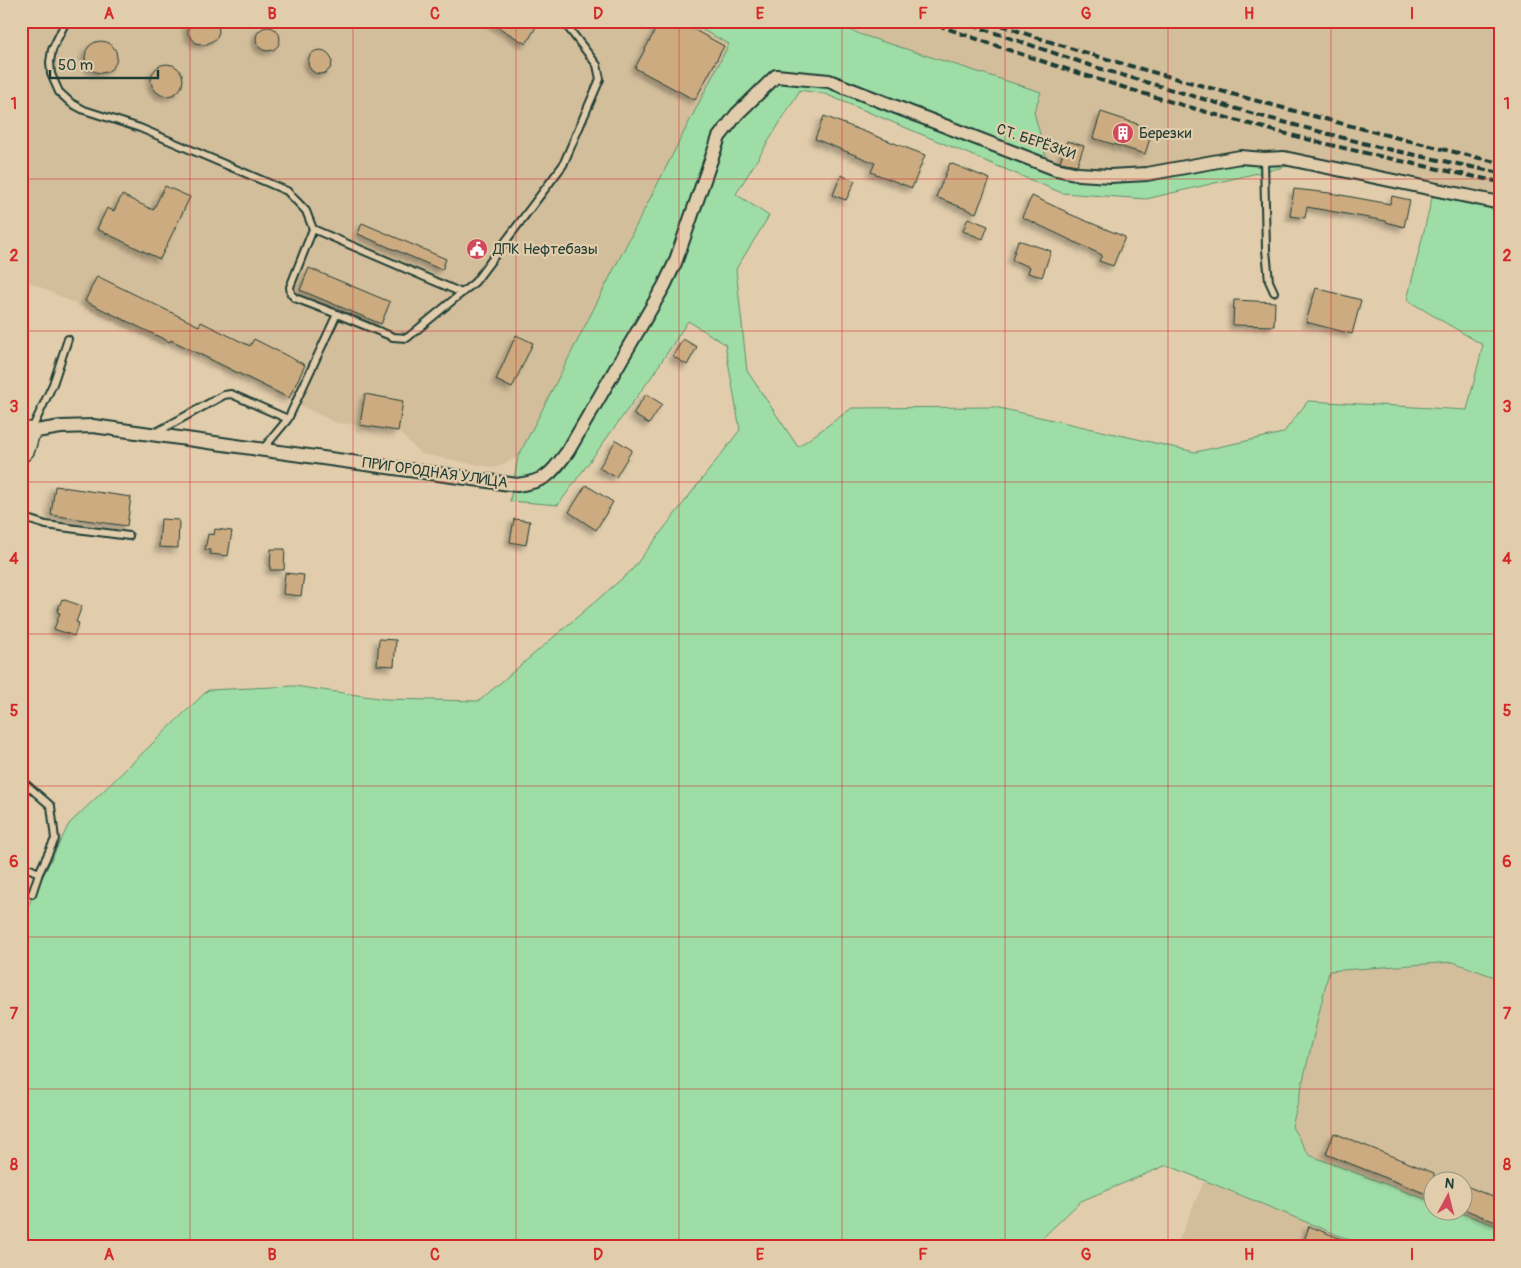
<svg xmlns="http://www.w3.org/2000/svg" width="1521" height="1268" viewBox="0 0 1521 1268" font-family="Pangolin,sans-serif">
<defs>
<filter id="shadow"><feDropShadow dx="-4" dy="4" stdDeviation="2.5" flood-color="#0004"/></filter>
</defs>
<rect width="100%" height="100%" fill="#e1cdac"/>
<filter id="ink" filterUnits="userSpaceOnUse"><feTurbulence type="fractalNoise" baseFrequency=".02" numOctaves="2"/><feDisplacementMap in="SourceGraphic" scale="10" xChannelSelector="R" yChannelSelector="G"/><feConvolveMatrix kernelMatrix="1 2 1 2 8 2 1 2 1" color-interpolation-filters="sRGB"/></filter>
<g filter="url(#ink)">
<!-- built -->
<path fill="#d3be9b" d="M21,21H686L730,44L518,457L495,468L421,454L398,431L360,425L336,423L170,342L162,345L21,278Z
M828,21H1500V209L1292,165L1148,180L1050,172L1034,112L1041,92L862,35Z
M1453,962L1500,979V1227L1456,1211L1464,1210V1180H1434L1433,1202L1309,1155L1292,1127L1329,971Z
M1204,1181L1367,1247H1184L1177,1244Z"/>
<!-- green -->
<path fill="#9fdda6" stroke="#5f8d6d" d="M686,21H828L862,35L1041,92L1034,112L1050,172L1078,177L1241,162L1292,165L1146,199L1062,193L825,94L800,90L736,194L769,216L736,269L747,371L798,447L852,408L995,407L1195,452L1283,433L1308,401L1467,410L1483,345L1407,300L1433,194L1500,209V979L1453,962L1329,971L1292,1127L1309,1155L1433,1202L1434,1210L1456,1211L1500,1227V1247H1367L1167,1165L1081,1201L1033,1247H21V920L69,824L208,690L294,686L385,699L479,701L631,571L740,430L725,344L688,321L652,376L558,505L510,501L518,457L729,44Z"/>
<!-- building -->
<path fill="#cdab81" stroke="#1f3d34" filter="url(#shadow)" d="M188,21H218L219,32L216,39L205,45L196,43L188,34Z
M488,21H526L536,27L526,44Z
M660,21H678L724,46L695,100L635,68Z
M256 39a12 12 0 1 1 24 0a12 12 0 1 1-24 0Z
M85 57a16 16 0 1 1 32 0a16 16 0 1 1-32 0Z
M308 62a12 12 0 1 1 24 0a12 12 0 1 1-24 0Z
M151 80a16 16 0 1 1 32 0a16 16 0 1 1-32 0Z
M1101,112L1153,129L1145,154L1093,138Z
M824,116L925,155L912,188L871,172L875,163L815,139Z
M1067,141L1084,146L1077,165L1060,162Z
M950,163L990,179L976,213L936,197Z
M841,175L855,181L846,200L833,195Z
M165,186L190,197L160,259L97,229L107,208L114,211L122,195L153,210Z
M1294,189L1330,193L1390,204L1392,196L1410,200L1404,227L1386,222V221L1307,207L1305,218L1290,216Z
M1032,196L1067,212V213L1125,237L1113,266L1099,261L1102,255L1022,217Z
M968,218L988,226L983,239L963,231Z
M362,223L446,259L442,270L358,234Z
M1018,240L1051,251L1042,277L1028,273L1030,267L1012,260Z
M309,268L390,302L381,324L300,290Z
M97,276L199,326L201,322L250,346L254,339L305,365L289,398L171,340L170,342L85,301Z
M1316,288L1361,300L1352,334L1306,322Z
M1234,300L1275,302L1274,326L1233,325Z
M516,335L533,343L512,388L496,380Z
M683,339L697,347L687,365L673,356Z
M365,394L403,401L398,431L360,425Z
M646,394L662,404L649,424L633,414Z
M616,440L632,450L616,477L599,468Z
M586,485L613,502L596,530L569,512Z
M55,486L131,497L127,526L51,515Z
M161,519L179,520L178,548L159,547Z
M514,519L530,521L526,545L510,542Z
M215,529L232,531L228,556L210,554V550H205L208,534L214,535Z
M271,549H285L284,570H270Z
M285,573L304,575L301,596L283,594Z
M62,599L82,606L76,622L79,623L74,636L54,629L60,613L57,612Z
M379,639L396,640L394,666L377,665Z
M1334,1133L1434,1173V1197L1326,1154Z
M1464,1185L1500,1200V1224L1464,1209Z
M1309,1226L1359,1246L1358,1247H1319L1304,1241Z"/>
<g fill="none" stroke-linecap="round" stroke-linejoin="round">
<!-- lane casing -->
<g stroke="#1f3d34" stroke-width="10">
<path id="lane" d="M66,21L52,50L50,62L51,74L59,92L71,103L84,110L140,128L287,191L306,211L313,229L462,293
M1264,159L1266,250L1269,281L1274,292
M313,229L290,287L291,294L295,298L337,314
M31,431L53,384L68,339
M155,433L224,395L231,394L288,419
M263,449L288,419L337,314L393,337L407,338L475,282L563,165L600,79L597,65L563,21
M21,517L46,525L129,536
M21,780L51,806L55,839L39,873L32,894
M21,865L39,873"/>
</g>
<!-- street casing -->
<g stroke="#1f3d34" stroke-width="16">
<path id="street" d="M30,432L61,427L93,426L517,485C547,481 551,474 568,451L664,286L675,263L719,137L737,114L776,76L829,81L1056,169L1079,174L1110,176L1147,174L1240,157L1264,159L1284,158L1500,203"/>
</g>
<!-- secondary casing -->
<g stroke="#1f3d34" stroke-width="22">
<path id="secondary" d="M21,453L25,449L30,432"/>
</g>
<!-- lane -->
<use href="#lane" stroke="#e1cdac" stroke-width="6"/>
<!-- street -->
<use href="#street" stroke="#e1cdac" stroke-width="12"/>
<!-- secondary -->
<use href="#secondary" stroke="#e1cdac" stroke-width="19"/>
<!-- rail -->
<path stroke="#1f3d34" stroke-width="4" stroke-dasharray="8 4" stroke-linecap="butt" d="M630,21L646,29
M926,21C1035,60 1145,96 1257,126C1337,148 1419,165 1500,182
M960,21L1098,68L1261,116L1378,147L1500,173
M990,21C1055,45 1122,64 1189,82C1292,111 1395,138 1500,163"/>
</g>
</g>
<!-- grid -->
<path fill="none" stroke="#d62828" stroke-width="1" stroke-opacity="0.55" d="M190,21V1247M353,21V1247M516,21V1247M679,21V1247M842,21V1247M1005,21V1247M1168,21V1247M1331,21V1247M21,179H1500M21,331H1500M21,482H1500M21,634H1500M21,786H1500M21,937H1500M21,1089H1500"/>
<!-- icons -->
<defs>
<g id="building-disc" transform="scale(1.125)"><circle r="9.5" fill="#d1495b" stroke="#e1cdac"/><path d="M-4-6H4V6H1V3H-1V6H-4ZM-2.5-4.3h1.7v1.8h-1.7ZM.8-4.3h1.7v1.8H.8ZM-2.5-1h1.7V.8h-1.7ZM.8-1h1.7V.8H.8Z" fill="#fff"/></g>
<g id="civic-disc" transform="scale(1.125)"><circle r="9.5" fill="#d1495b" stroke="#e1cdac"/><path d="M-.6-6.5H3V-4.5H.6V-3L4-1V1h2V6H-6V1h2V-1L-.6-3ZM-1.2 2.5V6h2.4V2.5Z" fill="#fff"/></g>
</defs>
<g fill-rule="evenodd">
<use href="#building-disc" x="1123" y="133"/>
<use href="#civic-disc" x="477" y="249"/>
</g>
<g text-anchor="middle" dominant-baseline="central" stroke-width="4.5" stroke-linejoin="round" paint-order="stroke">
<!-- poi labels -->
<g font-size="15" fill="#1f3d34" stroke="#e1cdac" text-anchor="start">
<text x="1139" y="133">Березки</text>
<text x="493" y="249">ДПК Нефтебазы</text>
</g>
<!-- street labels -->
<g font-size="15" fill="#1f3d34" stroke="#e1cdac">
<text transform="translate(1036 142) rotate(19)">СТ. БЕРЁЗКИ</text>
<text transform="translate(435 473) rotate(8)">ПРИГОРОДНАЯ УЛИЦА</text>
</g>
</g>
<!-- margin -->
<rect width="1521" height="1268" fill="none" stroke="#e1cdac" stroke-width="55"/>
<!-- north arrow -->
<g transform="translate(1448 1196) rotate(7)"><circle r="24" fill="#e1cdac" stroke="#93937c"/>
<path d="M0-4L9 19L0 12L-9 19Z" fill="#d1495b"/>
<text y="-8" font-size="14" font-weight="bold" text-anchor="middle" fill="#1f3d34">N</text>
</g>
<!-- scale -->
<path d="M50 70v8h108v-8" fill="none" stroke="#1f3d34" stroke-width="2.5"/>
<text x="58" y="70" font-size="15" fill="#1f3d34" stroke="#e1cdac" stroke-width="4" paint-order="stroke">50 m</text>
<rect x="28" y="28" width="1466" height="1212" fill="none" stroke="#d62828" stroke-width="2"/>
<g font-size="16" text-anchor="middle" font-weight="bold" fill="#d62828">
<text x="109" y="19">A</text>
<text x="272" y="19">B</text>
<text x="435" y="19">C</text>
<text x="598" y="19">D</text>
<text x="760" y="19">E</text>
<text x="923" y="19">F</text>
<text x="1086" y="19">G</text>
<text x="1249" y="19">H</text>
<text x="1412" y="19">I</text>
<text x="14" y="109">1</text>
<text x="1507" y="109">1</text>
<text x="14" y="261">2</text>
<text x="1507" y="261">2</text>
<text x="14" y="412">3</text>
<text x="1507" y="412">3</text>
<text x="14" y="564">4</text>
<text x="1507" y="564">4</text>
<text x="14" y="716">5</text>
<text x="1507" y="716">5</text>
<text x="14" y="867">6</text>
<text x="1507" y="867">6</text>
<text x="14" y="1019">7</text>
<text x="1507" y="1019">7</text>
<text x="14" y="1170">8</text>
<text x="1507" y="1170">8</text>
<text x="109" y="1260">A</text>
<text x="272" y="1260">B</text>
<text x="435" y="1260">C</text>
<text x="598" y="1260">D</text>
<text x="760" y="1260">E</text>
<text x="923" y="1260">F</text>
<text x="1086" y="1260">G</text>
<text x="1249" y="1260">H</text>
<text x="1412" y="1260">I</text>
</g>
</svg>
